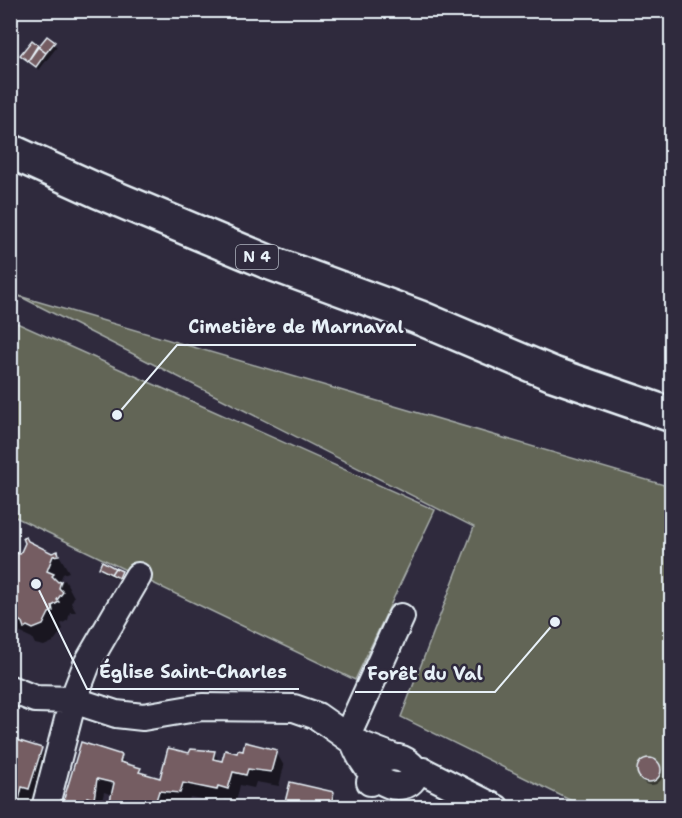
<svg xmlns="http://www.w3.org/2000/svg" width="682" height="818" viewBox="0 0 682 818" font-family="'Shantell Sans',sans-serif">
<rect width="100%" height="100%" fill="#2f2a3d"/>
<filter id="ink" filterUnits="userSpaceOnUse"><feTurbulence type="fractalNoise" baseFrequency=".0167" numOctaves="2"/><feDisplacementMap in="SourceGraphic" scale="12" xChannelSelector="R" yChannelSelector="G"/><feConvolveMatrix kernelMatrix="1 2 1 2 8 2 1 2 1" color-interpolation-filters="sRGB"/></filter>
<g filter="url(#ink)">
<!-- green -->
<path fill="#626557" stroke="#a5aba8" stroke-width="1.5" d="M19,296L671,487V807H584L401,717L474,527Z
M10,320L435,510L355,680L11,515Z"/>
<!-- shadow -->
<path fill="#0007" d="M47,38L57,47L39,70L22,55L37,46L39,49Z
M28,543L52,555L58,553L69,572L63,574L59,583L65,580L74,597L71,603L76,612H70L68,620L61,624L63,629L53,642L44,646L35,644L32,638L10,628V553L21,555Z
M100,568L121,572L123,577L121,581L103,572Z
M10,740L41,749L49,763L36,802L30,801L28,808H10Z
M214,752L220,763L238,755L276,752L284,766L279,786L256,782L254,788L240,785L236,802L225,799L224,803L190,797L187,806L178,803L177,807L166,804L165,808H112L113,795L104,792L101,808H68L65,802L121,757L126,765L140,769L143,775L161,779L190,755Z
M639 773a12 12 0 1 1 24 0a12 12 0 1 1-24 0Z
M333,794L338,803L337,808H290L287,802Z"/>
<!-- building -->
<path fill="#745d62" stroke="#e8f1f8" stroke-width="1.5" d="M47,36L55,42L46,53L38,47Z
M32,40L38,45L28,61L20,55Z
M38,47L46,53L36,67L28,61Z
M26,537L28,541L52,553L58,551L59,555L53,556L47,571L54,574L52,576L58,582L61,581L59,588L63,592L57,600L59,602L52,606L53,611L49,613L43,625L33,629L27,626L24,628L22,622L10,616V551L20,554L25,543L23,538Z
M102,561L115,568L111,574L99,568Z
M115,568L122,571L119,578L111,574Z
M10,738L42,748L29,789L22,787L17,808L10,806Z
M81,742L122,755L120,762L141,768L139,772L160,778L168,748L189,753L191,749L215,751L213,759L222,761L225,750L237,753L238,750L243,751L245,742L277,750L271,772L248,769L246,775L233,772L228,789L218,786L217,790L183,783L180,793L159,791L154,807L132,802L131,808L109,805L114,783L97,779L94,799L87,797L83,807L63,802Z
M637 770a12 12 0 1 1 24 0a12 12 0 1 1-24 0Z
M290,782L334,792L330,808H304L285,802Z"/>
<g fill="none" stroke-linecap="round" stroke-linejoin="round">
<!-- minor casing -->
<g stroke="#e8f1f8" stroke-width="30">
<path id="minor" d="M10,689L35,699L73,700L116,714L143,717L202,707L294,708L317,716L354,742L393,757
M347,736L401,617
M354,742C383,818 440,776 402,759C392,755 383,758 376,764L370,782
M413,770L423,771L496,808
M45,808L73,700L87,664L138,576"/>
</g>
<!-- highway casing -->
<g stroke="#e8f1f8" stroke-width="38">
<path id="highway" d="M10,151L98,191L268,262L418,317L553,374L672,415"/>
</g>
<!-- minor -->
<use href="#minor" stroke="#2f2a3d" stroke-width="26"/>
<!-- highway -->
<use href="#highway" stroke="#2f2a3d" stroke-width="33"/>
</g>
</g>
<g text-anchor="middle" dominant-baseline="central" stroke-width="5" stroke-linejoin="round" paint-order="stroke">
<!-- shield labels -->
<rect fill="#2f2a3d" stroke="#b0b5c0" stroke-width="1.5" x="236" y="245" width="42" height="24" rx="4.5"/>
<g font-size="15" font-weight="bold" fill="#e8f1f8">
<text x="257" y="257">N 4</text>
</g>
</g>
<!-- callouts -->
<path fill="none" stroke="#e8f1f8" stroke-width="2" d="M117 415L177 345H416M36 584L87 689H299M555 622L495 692H355"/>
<g fill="#e8f1f8" stroke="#2f2a3d" stroke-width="2">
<circle cx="117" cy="415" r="6"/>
<circle cx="36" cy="584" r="6"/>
<circle cx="555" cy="622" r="6"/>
</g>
<g font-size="18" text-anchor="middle" font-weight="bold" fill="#e8f1f8" stroke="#2f2a3d" stroke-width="5" stroke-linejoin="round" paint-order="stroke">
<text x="296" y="333">Cimetière de Marnaval</text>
<text x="193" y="678">Église Saint-Charles</text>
<text x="425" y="680">Forêt du Val</text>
</g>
<!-- margin -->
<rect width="682" height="818" fill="none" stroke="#2f2a3d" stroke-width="36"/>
<rect x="18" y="18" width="646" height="782" fill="none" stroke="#e8f1f8" stroke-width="2" filter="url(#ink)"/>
</svg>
